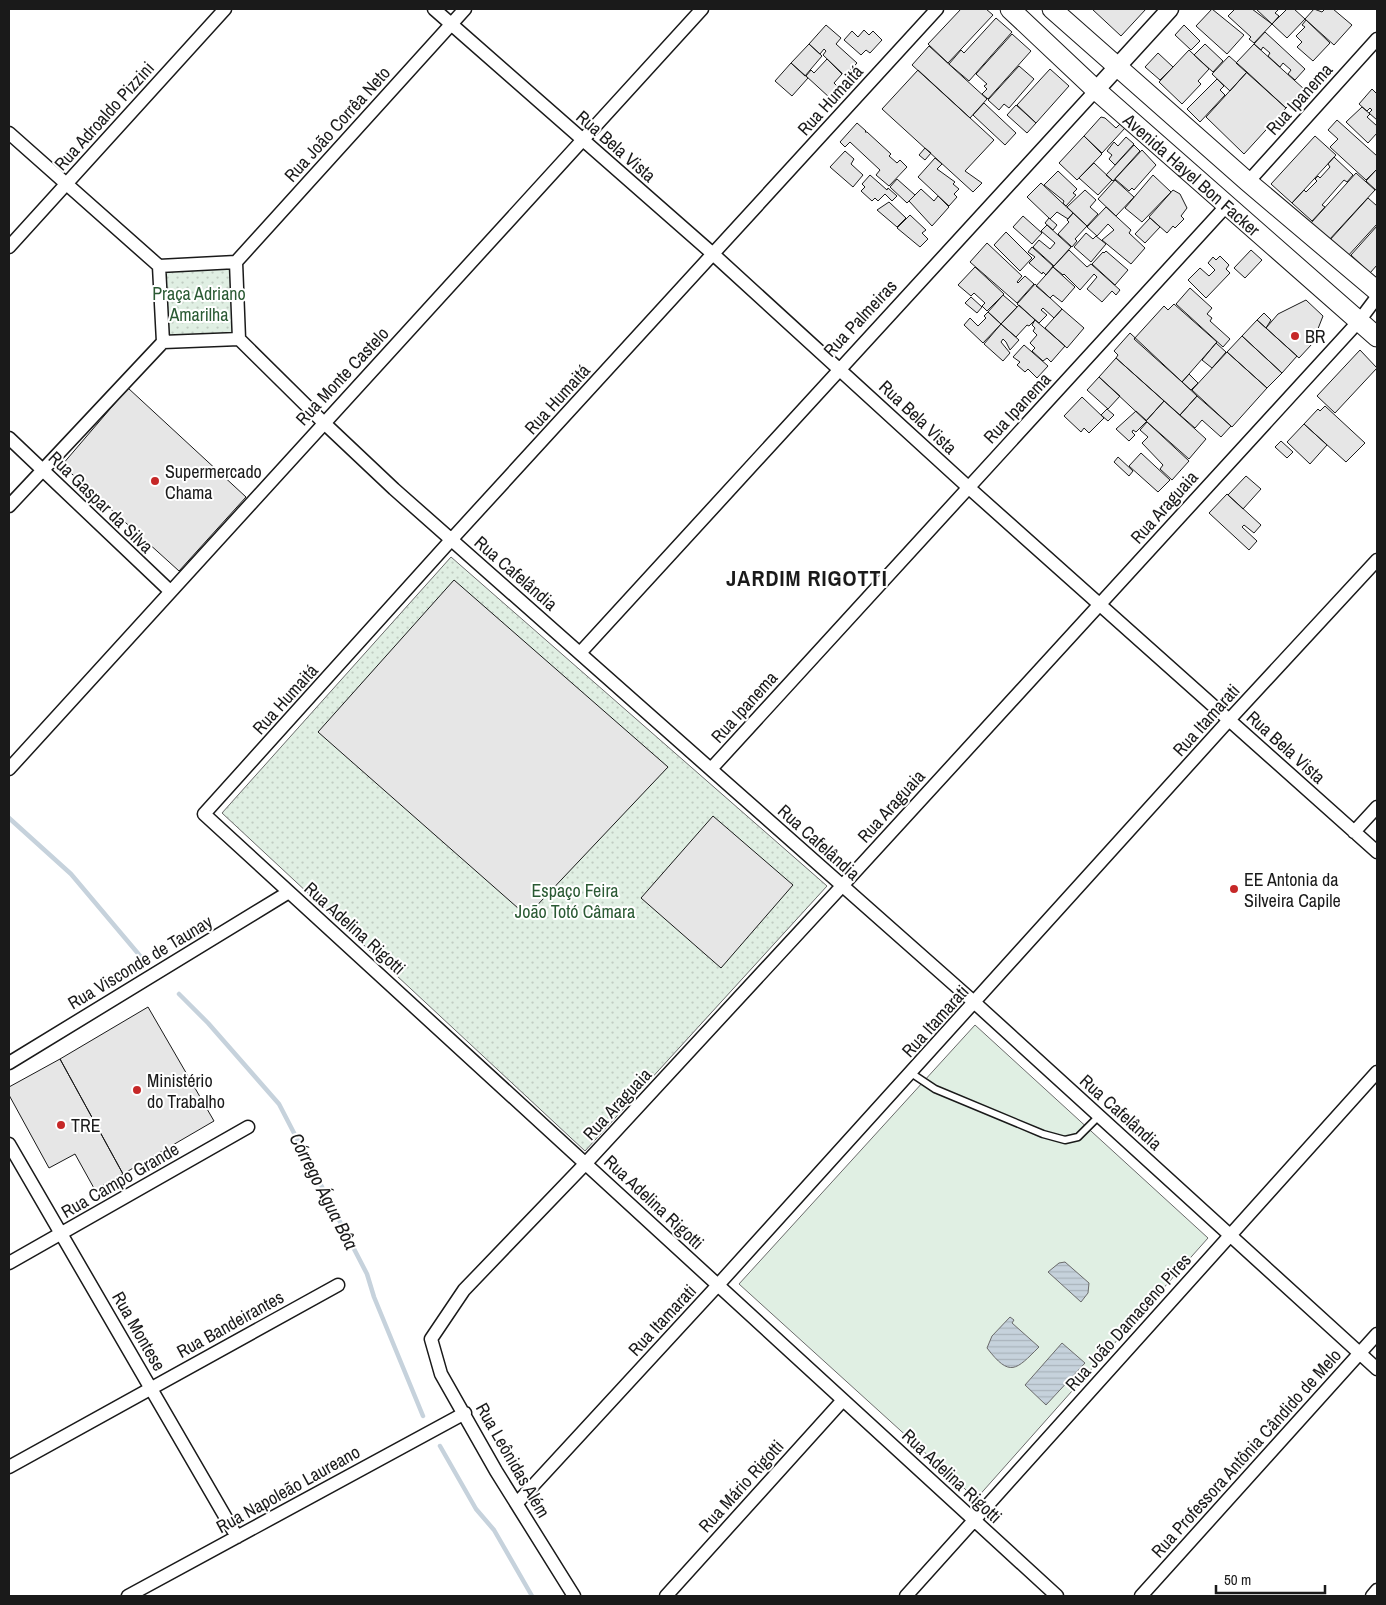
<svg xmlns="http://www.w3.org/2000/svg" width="1386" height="1605" viewBox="0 0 1386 1605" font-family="'Archivo Narrow',sans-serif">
<defs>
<pattern id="park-dots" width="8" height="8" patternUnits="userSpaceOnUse" patternTransform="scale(1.25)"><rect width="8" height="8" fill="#e0efe3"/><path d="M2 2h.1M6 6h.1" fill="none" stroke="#c0ccc2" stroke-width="1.8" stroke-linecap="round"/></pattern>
<pattern id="water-rules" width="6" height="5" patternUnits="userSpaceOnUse" patternTransform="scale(1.25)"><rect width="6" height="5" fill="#c6d2dc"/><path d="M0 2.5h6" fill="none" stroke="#aab4bc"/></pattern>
</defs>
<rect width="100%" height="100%" fill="#fff"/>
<!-- park -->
<path fill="url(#park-dots)" stroke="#6a6a6a" d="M232,266L235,336L167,340L163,270Z
M451,557L827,886L585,1151L222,813Z"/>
<!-- pitch -->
<path fill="#e0efe3" stroke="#6a6a6a" d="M975,1025L1208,1238L976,1499L739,1284Z"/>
<!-- water -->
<path fill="url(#water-rules)" stroke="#6a6a6a" d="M1065,1262L1089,1283L1088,1293L1081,1302L1048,1272L1059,1263Z
M1010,1317L1014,1320L1012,1323L1039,1347C1016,1370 1010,1378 987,1348L992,1336Z
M1062,1343L1085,1363L1046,1405L1025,1385Z"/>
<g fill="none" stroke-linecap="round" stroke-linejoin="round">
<!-- stream -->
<path stroke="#c6d2dc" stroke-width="4.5" d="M9,818L71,874L141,957
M179,994L208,1023L279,1104L367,1274L374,1297L423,1416
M440,1446L476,1509L494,1530L532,1596"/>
</g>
<!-- building -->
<path fill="#e6e6e6" stroke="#1a1a1a" d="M961,9H986L993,15L948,63L928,44Z
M1092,9H1146L1121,36Z
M1212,9L1244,35L1227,54L1196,26Z
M1235,9H1252L1272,24L1254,43L1249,39L1251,37L1228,16Z
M1256,9H1279L1275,13L1279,16L1272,24Z
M1287,9H1294L1305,19L1287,38L1272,24Z
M1314,9L1322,12L1325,9H1333L1352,25L1334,45L1305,19Z
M996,18L1012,32L969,81L949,64L961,50L964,53Z
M1306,20L1330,43L1313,61L1297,47L1302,42L1296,36L1305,27L1302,25Z
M826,25L841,38L836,44L857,63L845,76L823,55L826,51L824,49L820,54L809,44Z
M1184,25L1200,41L1191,50L1175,35Z
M864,30L869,35L873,31L882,40L870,53L866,50L861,55L844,40L852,31L858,37Z
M1265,32L1305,69L1295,80L1288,74L1291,70L1283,63L1280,67L1268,56L1270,53L1263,47L1261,50L1254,44Z
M1012,34L1031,51L988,99L982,94L987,89L984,86L987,84L976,74Z
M809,44L822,56L805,76L791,63Z
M1205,44L1223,61L1213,72L1194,55Z
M1254,44L1304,89L1286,108L1236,63Z
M929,46L987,99L970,118L912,65Z
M1189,50L1209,69L1198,81L1201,84L1182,104L1159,82Z
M1158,53L1173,67L1160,80L1145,67Z
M1229,56L1247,72L1230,91L1212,74Z
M827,59L842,74L834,83L839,88L830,98L806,76L811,70L814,73Z
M791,63L808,78L792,96L775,81Z
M1019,66L1034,79L1009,108L1004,104L999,110L988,100Z
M1050,69L1069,86L1036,123L1017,105Z
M918,70L994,140L965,171L982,183L973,192L882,109Z
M1247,72L1286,108L1244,154L1206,117Z
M1217,79L1224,86L1220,90L1225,95L1200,122L1187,109Z
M1372,89L1377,94V120L1369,113L1372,110L1370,108L1367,111L1359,104Z
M984,103L1016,133L1005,145L973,115Z
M1016,105L1036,123L1027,133L1007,115Z
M1362,107L1370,114L1367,117L1377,126V133L1368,143L1346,122Z
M1101,117L1105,118L1116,128L1121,123L1125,128L1102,153L1084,136Z
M1337,120L1377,156V169L1366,180L1330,147L1338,139L1328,130Z
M857,123L866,131L865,132H867L891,154L889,156L897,163L900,160L907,167L889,186L876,175L880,170L850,142L845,147L840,142Z
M1084,136L1102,154L1077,180L1059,163Z
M1315,136L1336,155L1292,203L1271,184Z
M1126,137L1134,144L1115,165L1109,159L1112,155L1107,151L1114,142L1118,146Z
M1134,145L1140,151L1113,181L1106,175Z
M925,148L931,153L925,160L919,155Z
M1142,150L1156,165L1134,190L1132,188L1129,191L1115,179Z
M845,151L854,159L851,164L863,175L853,187L830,167Z
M1334,157L1353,175L1347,182L1344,180L1322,205L1325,207L1312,221L1292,203L1304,190L1306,192L1317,181L1315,179L1318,176L1320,178L1330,167L1328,164Z
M935,158L942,164L937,169L955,182L953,184L959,189L954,194L957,197L949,206L918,177Z
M1094,163L1112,180L1098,195L1079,178Z
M1377,169V191L1366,181Z
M1058,171L1077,189L1073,193L1076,195L1066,206L1063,203L1064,201L1044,185Z
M1356,173L1375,190L1329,240L1311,223Z
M870,175L887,190L888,188L897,196L892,201L885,194L878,201L875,198L872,201L861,191L865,187L862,184Z
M1153,175L1171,192L1142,222L1125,208Z
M897,179L915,195L907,203L890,187Z
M1115,180L1134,197L1116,216L1098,199Z
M1041,183L1073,213L1068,219L1057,212L1050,219L1027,197Z
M921,189L934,201L938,196L949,207L932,226L909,201Z
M1085,190L1096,200L1090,207L1098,214L1087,226L1067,207Z
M1173,190L1180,194L1187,208L1181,216L1184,219L1175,228L1173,226L1167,233L1149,217Z
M1368,198L1377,206V224L1347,257L1329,241Z
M889,202L906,218L897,227L877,210Z
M1106,207L1131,230L1129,233L1145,248L1131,264L1102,240L1114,230L1108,224L1097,236L1087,227Z
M1073,213L1087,226L1075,239L1077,241L1072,247L1058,234L1069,222L1067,220Z
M910,215L926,230L922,233L928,239L920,247L897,228Z
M1023,216L1042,233L1032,244L1013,227Z
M1049,218L1057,225L1053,230L1045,223Z
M1150,218L1160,227L1145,243L1135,234Z
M1047,225L1071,247L1054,266L1033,247L1039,240L1050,249L1055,243L1041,231Z
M1377,226V265L1370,273L1351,255Z
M1006,232L1032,258L1020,271L994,245Z
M1086,233L1093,239L1096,236L1106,244L1091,262L1074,247Z
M987,243L1022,276L1017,282L1018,283L1025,276L1034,284L1017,303L970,262Z
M1032,247L1053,266L1046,275L1043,272L1042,274L1029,263L1035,257L1028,252Z
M1069,250L1087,267L1091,264L1120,290L1116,295L1112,291L1102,302L1087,289L1097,277L1094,274L1080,290L1064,274L1063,275L1053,267Z
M1251,250L1262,260L1245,278L1234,268Z
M1106,251L1128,270L1115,285L1092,264L1103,252L1104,253Z
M1220,256L1229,265L1226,269L1230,273L1206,298L1188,280L1200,268L1209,276L1215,270L1208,263L1213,257L1216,260Z
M975,267L1004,294L987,311L982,306L985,303L974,293L971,296L958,285Z
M1053,267L1075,287L1062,302L1053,295L1050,298L1036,286Z
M1035,284L1062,309L1054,318L1043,308L1041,310L1047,315L1039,323L1017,304Z
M1190,288L1212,308L1207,314L1212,318L1210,321L1230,339L1223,347L1176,304Z
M1003,295L1017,307L1001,324L988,312Z
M971,297L982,307L977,313L965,303Z
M1306,300L1323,316L1312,344L1299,358L1266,328L1278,314Z
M1174,304L1217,342L1182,382L1134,339L1164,306L1168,310Z
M1019,305L1035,320L1029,326L1027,325L1016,337L1001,324Z
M1062,309L1084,328L1067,348L1045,328Z
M988,312L1001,324L983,343L964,325L970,318L978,326L986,318L984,316Z
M1264,313L1271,320L1266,328L1257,320Z
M1035,320L1065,346L1051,362L1047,358L1043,361L1032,351L1035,348L1030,343L1037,335L1033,331L1035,328L1032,325Z
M1257,320L1297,356L1282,373L1242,336Z
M1001,324L1019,340L1010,350L1006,342L1003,339L1001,342L1010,353L1003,361L984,344Z
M1130,333L1197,396L1180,415L1116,358L1118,355L1114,351Z
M1242,336L1282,373L1267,388L1227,352Z
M1216,343L1226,352L1212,368L1202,360Z
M1024,345L1048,366L1037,378L1028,369L1025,372L1017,365L1020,362L1013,357Z
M1360,350L1377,368L1335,413L1317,396Z
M1227,352L1267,388L1232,427L1192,390Z
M1116,358L1164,401L1146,421L1099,377Z
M1189,374L1198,383L1191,390L1182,382Z
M1099,377L1120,396L1108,409L1087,390Z
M128,388L246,497L179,571L62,465Z
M1197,396L1231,426L1221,437L1202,420L1195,428L1180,415Z
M1082,397L1104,418L1089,433L1084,428L1081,432L1064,416Z
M1164,401L1206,439L1189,459L1146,421Z
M1325,406L1365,443L1346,462L1304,424L1318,409L1320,411Z
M1107,409L1114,415L1108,421L1101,415Z
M1136,411L1147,421L1136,432L1133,430L1132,432L1135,435L1129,441L1116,429Z
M1147,422L1189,461L1172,480L1160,469L1163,465L1142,443L1148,437L1140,430Z
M1304,424L1327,445L1310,464L1287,442Z
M1281,441L1293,452L1287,458L1275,447Z
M1141,453L1170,480L1158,492L1129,466Z
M1118,457L1133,471L1129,476L1114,462Z
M1246,476L1261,489L1243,509L1228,495Z
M1227,494L1261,525L1254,533L1244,525L1242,527L1257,541L1249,550L1209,513Z
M454,580L668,767L527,916L318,732Z
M713,816L793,885L721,968L641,898Z
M148,1007L214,1121L123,1174L60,1059Z
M60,1059L123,1174L95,1190L75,1154L49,1168L9,1095V1087Z"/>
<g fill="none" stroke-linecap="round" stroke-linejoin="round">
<!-- service casing -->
<g stroke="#1a1a1a" stroke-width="9">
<path id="service" d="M911,1073L935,1089L1043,1134L1065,1140L1078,1137L1099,1116"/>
</g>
<!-- minor casing -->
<g stroke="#1a1a1a" stroke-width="15">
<path id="minor" d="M434,9L713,254L968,487L1377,852
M937,9L451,540L204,814L1057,1596
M9,133L159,266
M1248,182L1377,39
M9,247L225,9
M236,262L465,9
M236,262L239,339L163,342L159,266Z
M239,339L323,422L394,489L975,1003L1377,1369
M9,438L170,591
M9,506L163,342
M580,653L1096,90
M9,769L702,9
M711,769L1228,204
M1354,832L1377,807
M9,1063L289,892
M9,1144L237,1537
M9,1263L248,1127
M9,1467L338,1285
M517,1503L718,1285L1229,720L1377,560
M128,1596L465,1413
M574,1596L496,1471L441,1374L431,1339L464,1290L586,1163L842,886L1359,321L1377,297
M666,1596L843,1400
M906,1596L1377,1072
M1141,1596L1377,1334
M1372,1596L1377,1590"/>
</g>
<!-- tertiary casing -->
<g stroke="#1a1a1a" stroke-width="19">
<path id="tertiary" d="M1096,90L1170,9"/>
</g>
<!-- secondary casing -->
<g stroke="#1a1a1a" stroke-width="21">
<g id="secondary">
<path id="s1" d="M1010,9L1096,90L1377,337"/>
<path d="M1052,9L1248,182L1377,291"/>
</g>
</g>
<!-- service -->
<use href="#service" stroke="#fff" stroke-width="6"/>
<!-- minor -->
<use href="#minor" stroke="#fff" stroke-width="12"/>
<!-- tertiary -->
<use href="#tertiary" stroke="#fff" stroke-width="16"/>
<!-- secondary -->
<use href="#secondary" stroke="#fff" stroke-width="19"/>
</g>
<!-- markers -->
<g fill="#c62828" stroke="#fff" stroke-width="2">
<circle cx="1295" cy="336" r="5"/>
<circle cx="155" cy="481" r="5"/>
<circle cx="1234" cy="889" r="5"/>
<circle cx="137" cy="1090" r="5"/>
<circle cx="61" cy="1125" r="5"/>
</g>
<g text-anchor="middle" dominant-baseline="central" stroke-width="4" stroke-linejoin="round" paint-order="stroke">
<!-- street labels -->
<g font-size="18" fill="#1a1a1a" stroke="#fff">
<text transform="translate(1299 99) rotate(-48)">Rua Ipanema</text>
<text transform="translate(830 100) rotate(-48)">Rua Humaitá</text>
<text transform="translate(104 116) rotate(-48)">Rua Adroaldo Pizzini</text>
<text transform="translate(337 124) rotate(-48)">Rua João Corrêa Neto</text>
<text transform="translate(616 146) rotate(41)">Rua Bela Vista</text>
<text stroke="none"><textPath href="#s1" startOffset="246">Avenida Hayel Bon Facker</textPath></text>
<text transform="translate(860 318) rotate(-47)">Rua Palmeiras</text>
<text transform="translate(342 376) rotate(-47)">Rua Monte Castelo</text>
<text transform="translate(557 399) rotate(-48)">Rua Humaitá</text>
<text transform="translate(1017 408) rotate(-47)">Rua Ipanema</text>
<text transform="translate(918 417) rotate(43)">Rua Bela Vista</text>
<text transform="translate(101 502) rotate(44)">Rua Gaspar da Silva</text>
<text transform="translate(1164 507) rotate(-48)">Rua Araguaia</text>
<text transform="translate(516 573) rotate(41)">Rua Cafelândia</text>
<text transform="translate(285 699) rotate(-48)">Rua Humaitá</text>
<text transform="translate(744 707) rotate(-48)">Rua Ipanema</text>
<text transform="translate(1206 720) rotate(-48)">Rua Itamarati</text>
<text transform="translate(1286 747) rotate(42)">Rua Bela Vista</text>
<text transform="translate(891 806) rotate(-48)">Rua Araguaia</text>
<text transform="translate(819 842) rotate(42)">Rua Cafelândia</text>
<text transform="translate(355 928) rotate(42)">Rua Adelina Rigotti</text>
<text transform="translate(140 962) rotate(-31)">Rua Visconde de Taunay</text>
<text transform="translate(935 1021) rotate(-48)">Rua Itamarati</text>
<text transform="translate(617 1104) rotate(-47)">Rua Araguaia</text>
<text transform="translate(1121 1112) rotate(42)">Rua Cafelândia</text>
<text transform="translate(120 1180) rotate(-30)">Rua Campo Grande</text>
<text transform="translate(654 1202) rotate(43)">Rua Adelina Rigotti</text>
<text transform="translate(662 1320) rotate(-47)">Rua Itamarati</text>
<text transform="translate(1128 1322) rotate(-48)">Rua João Damaceno Pires</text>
<text transform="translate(230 1324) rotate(-29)">Rua Bandeirantes</text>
<text transform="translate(139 1331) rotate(60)">Rua Montese</text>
<text transform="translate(1246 1453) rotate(-48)">Rua Professora Antônia Cândido de Melo</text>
<text transform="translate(513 1460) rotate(60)">Rua Leônidas Além</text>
<text transform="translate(952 1476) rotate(43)">Rua Adelina Rigotti</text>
<text transform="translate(741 1486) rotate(-48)">Rua Mário Rigotti</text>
<text transform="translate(288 1489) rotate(-29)">Rua Napoleão Laureano</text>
</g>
<!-- park labels -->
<g font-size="18" fill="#2b5a34" stroke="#fff">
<text x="199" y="293">Praça Adriano<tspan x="199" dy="21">Amarilha</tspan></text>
<text x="575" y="890">Espaço Feira<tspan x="575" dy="21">João Totó Câmara</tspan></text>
</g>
<!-- poi labels -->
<g font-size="18" fill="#1a1a1a" stroke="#fff" text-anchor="start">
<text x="1305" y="336">BR</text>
<text x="165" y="471">Supermercado<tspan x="165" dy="21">Chama</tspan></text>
<text x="1244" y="879">EE Antonia da<tspan x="1244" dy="21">Silveira Capile</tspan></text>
<text x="147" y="1080">Ministério<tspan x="147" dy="21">do Trabalho</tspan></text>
<text x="71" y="1125">TRE</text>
</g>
<!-- water labels -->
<g font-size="19" font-style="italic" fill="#1a1a1a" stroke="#fff">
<text transform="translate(324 1191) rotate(63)">Córrego Água Bôa</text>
</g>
<!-- district labels -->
<g font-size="22" font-weight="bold" letter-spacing="1" fill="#1a1a1a" stroke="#fff">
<text x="807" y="578">JARDIM RIGOTTI</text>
</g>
</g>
<!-- border -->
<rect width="1386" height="1605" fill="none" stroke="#1a1a1a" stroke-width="20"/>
<!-- scale -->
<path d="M1216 1585v8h109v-8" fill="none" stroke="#1a1a1a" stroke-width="2.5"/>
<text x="1224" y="1585" font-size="15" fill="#1a1a1a" stroke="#ffffff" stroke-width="4" paint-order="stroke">50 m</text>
</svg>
